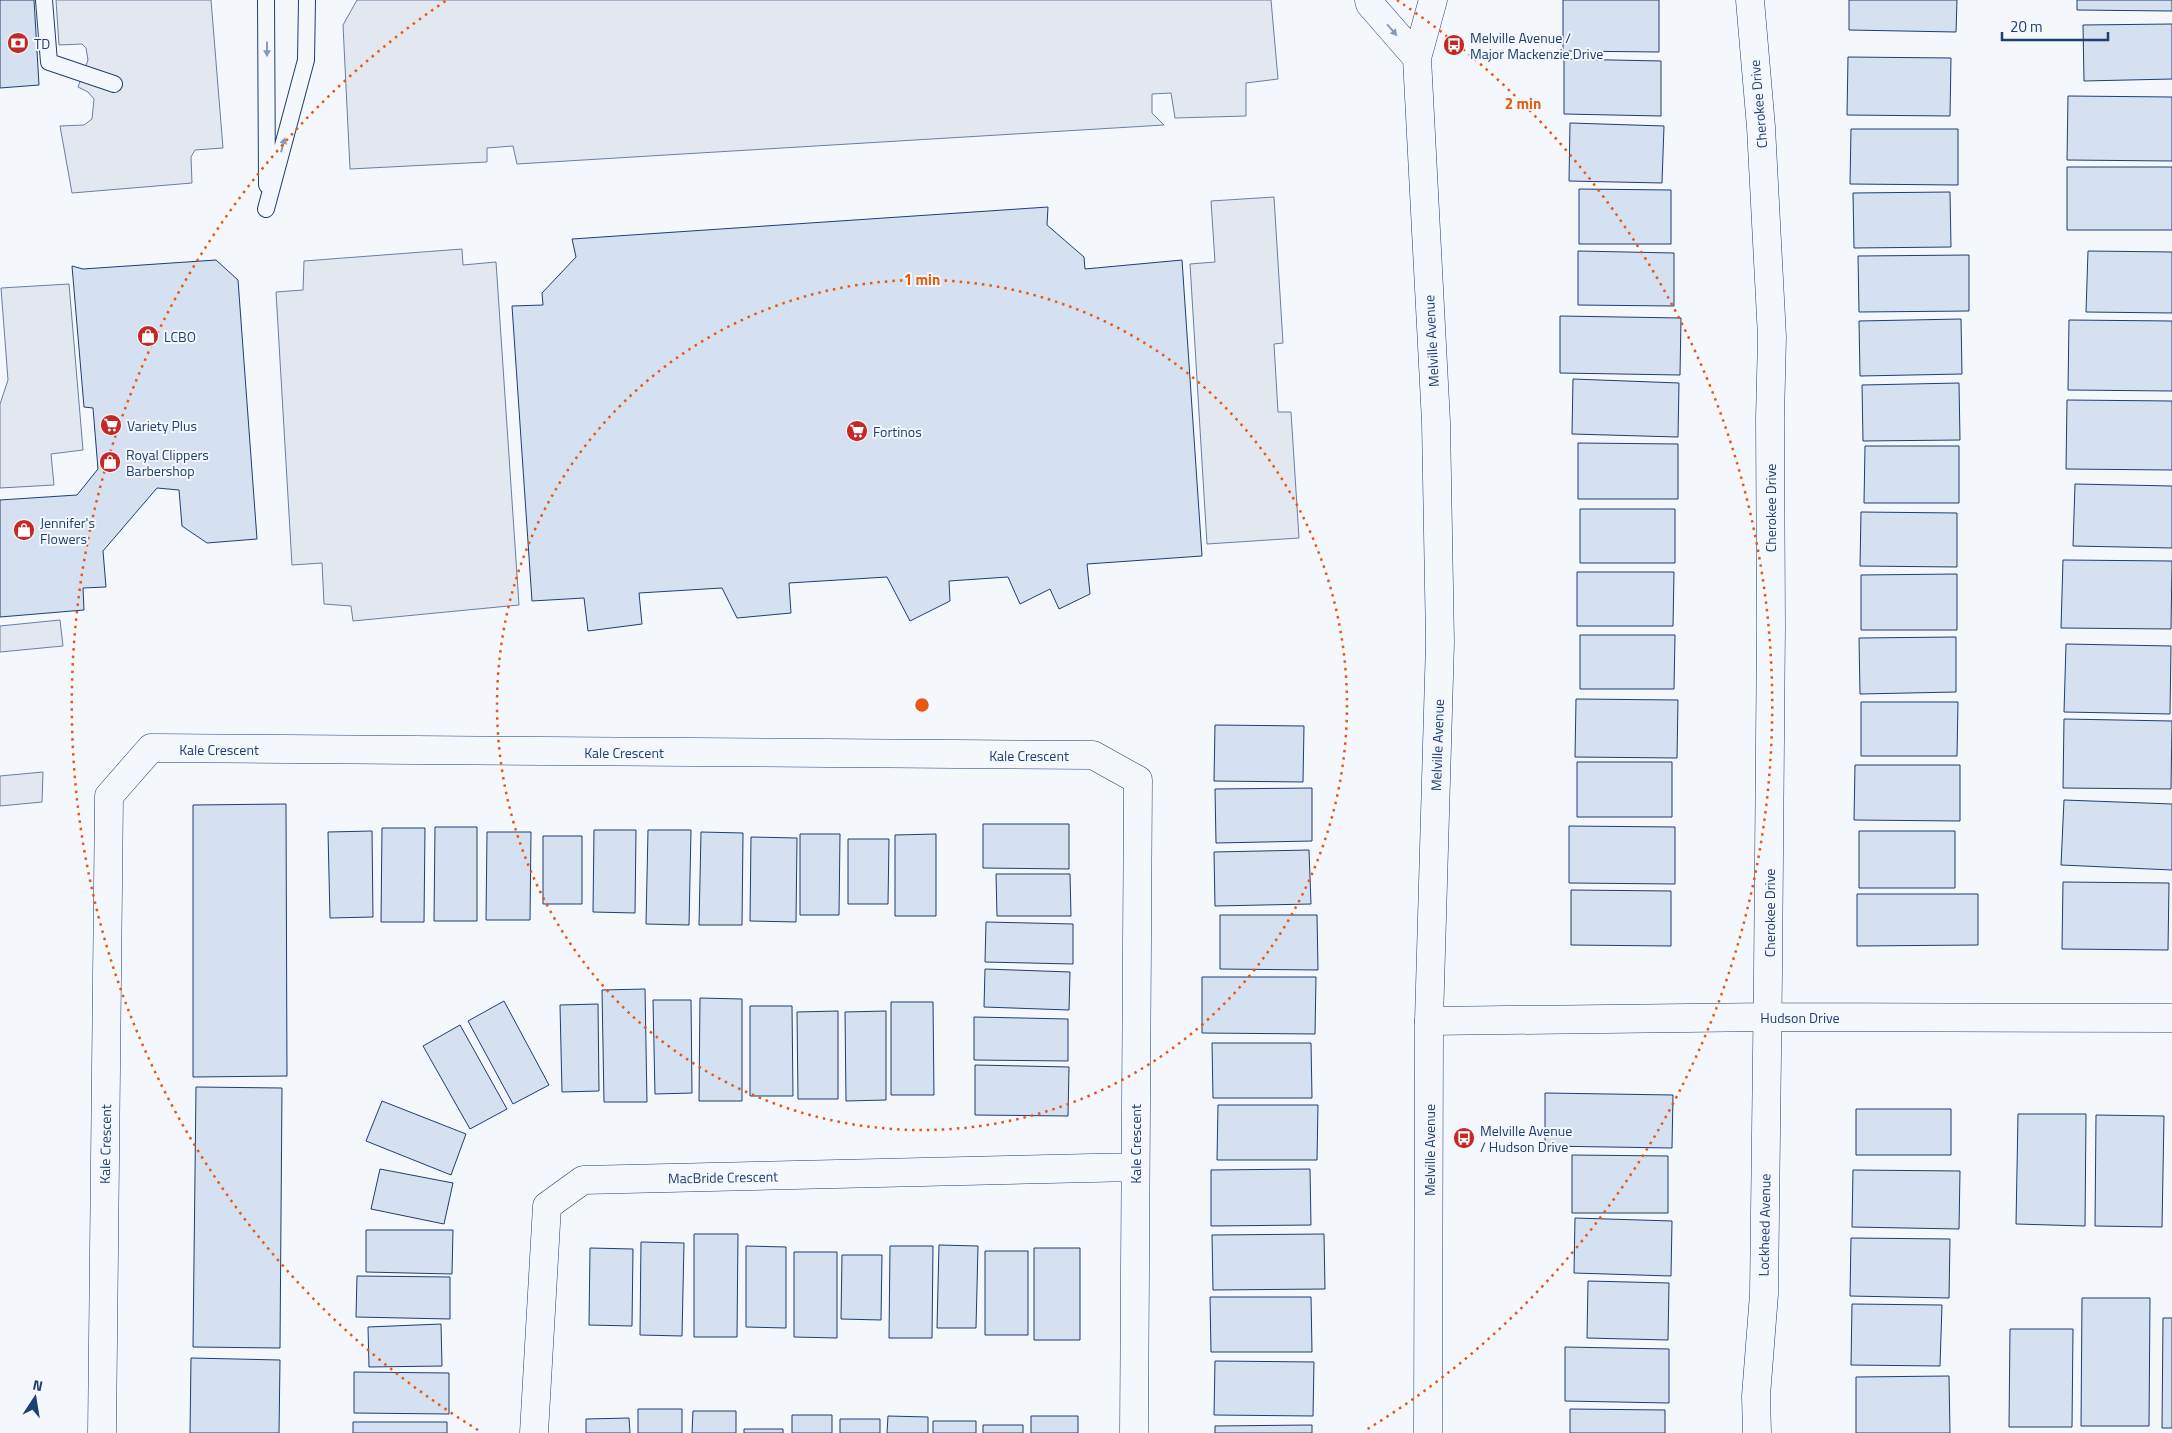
<svg xmlns="http://www.w3.org/2000/svg" width="2172" height="1433" viewBox="0 0 2172 1433" font-family="'Titillium Web',sans-serif">
<rect width="100%" height="100%" fill="#f4f7fb"/>
<!-- parking -->
<path fill="#e3e8f0" stroke="#687fa3" d="M56,0H211L223,148L195,150L191,157L192,183L72,193L60,126L84,125L92,119L94,99L88,92L78,87L88,60L86,48L82,44L59,45Z
M357,0H1271L1278,79L1246,83V116L1175,118L1171,93L1152,94V113L1164,125L517,164L513,146L487,148V162L350,169L343,25Z
M1274,197L1283,343L1274,344L1278,412H1291L1299,538L1207,544L1190,264L1215,262L1211,201Z
M462,249L463,265L496,262L519,605L353,621L351,606L324,604L322,563L292,565L276,292L303,290L304,261Z
M69,284L83,450L51,454L54,485L0,488V404L8,380L1,288Z
M60,620L63,646L0,652V626Z
M43,772L42,802L0,806V776Z"/>
<!-- building -->
<path fill="#d5e0f0" stroke="#1d3f73" d="M0,0H34L39,85L0,88Z
M1563,0H1659V52L1563,51Z
M1849,0H1957L1956,32L1849,30Z
M2077,0H2172V11L2077,10Z
M2172,24V79L2084,81L2083,25Z
M1848,57L1951,58L1950,116L1847,115Z
M1564,59L1661,61V116L1564,114Z
M2068,96L2172,97V161L2067,160Z
M1570,123L1664,126L1662,183L1569,181Z
M1851,129H1958V185L1850,184Z
M2067,167H2172V230H2067Z
M1579,189L1671,190V244H1579Z
M1950,192L1951,247L1854,248L1853,193Z
M1048,207L1047,225L1084,257L1085,269L1182,260L1202,556L1087,564L1090,594L1059,609L1050,589L1020,604L1008,577L949,581L950,601L910,621L887,577L789,583L791,613L737,618L722,588L639,593L642,624L588,631L584,598L532,601L512,306L543,305L542,293L576,257L572,239Z
M1578,251L1674,253V306L1578,305Z
M2088,251L2172,252V313L2086,312Z
M1969,255V311L1859,312L1858,256Z
M216,260L238,280L257,539L207,543L182,526L179,490L157,488L103,551L106,587L83,588L84,610L0,617V500L77,495L98,469L93,408L84,407L72,266L83,269Z
M1560,316L1681,318L1680,375L1560,373Z
M1961,319L1962,374L1860,376L1859,321Z
M2069,320L2172,321V391L2068,390Z
M1573,379L1679,383L1678,437L1572,434Z
M1959,383L1960,440L1863,441L1862,385Z
M2067,400L2172,401V470L2066,469Z
M1578,443L1678,444V499H1578Z
M1865,446H1959V503H1864Z
M2075,484L2172,486V548L2073,546Z
M1580,509H1675V563H1580Z
M1861,512L1957,513V567L1860,566Z
M2063,560L2172,561L2171,629L2061,628Z
M1577,572H1674L1673,626H1577Z
M1957,574V630H1861V575Z
M1580,635H1675L1674,689H1580Z
M1956,637V692L1860,694L1859,638Z
M2066,644L2171,646L2170,714L2064,712Z
M1576,699L1678,700L1677,758L1575,757Z
M1861,702H1958L1957,756H1861Z
M2064,719L2172,721L2171,789L2063,788Z
M1215,725L1304,726L1303,782L1214,781Z
M1577,762H1672V817H1577Z
M1855,765H1960V821L1854,820Z
M1312,788V841L1216,843L1215,789Z
M2064,800L2172,804V870L2061,865Z
M286,804L287,1076L193,1077V805Z
M983,824H1069V869L983,868Z
M1569,826L1675,827V884L1569,883Z
M435,827H477V921H434Z
M382,828H425L424,922H381Z
M594,830H636L635,913L593,912Z
M648,830H691L689,925L646,924Z
M372,831L373,917L330,918L328,832Z
M1859,831H1955V888H1859Z
M487,832H531L530,920H486Z
M701,832L743,833L742,925H699Z
M800,834H840L839,915H800Z
M936,834V916H895V835Z
M543,836H582V904H543Z
M751,837L797,838L796,922L750,921Z
M848,839H889L888,904H848Z
M1309,850L1311,904L1215,906L1214,852Z
M996,874H1070L1071,916H997Z
M2063,882L2169,883L2168,950L2062,949Z
M1571,890L1671,891V946L1571,945Z
M1857,894H1978V945L1857,946Z
M1220,915H1317L1318,970L1220,969Z
M986,922L1073,924V964L985,962Z
M985,969L1070,972L1069,1010L984,1007Z
M1202,977H1316L1315,1034L1202,1033Z
M645,989L647,1102H604L602,990Z
M700,998L742,999V1101H699Z
M653,1000H691L692,1093L655,1094Z
M504,1001L549,1085L513,1104L468,1021Z
M891,1002H933L934,1095H891Z
M598,1004L599,1091L562,1092L560,1005Z
M750,1006H792L793,1096H750Z
M838,1011V1099H798L797,1012Z
M886,1011V1100L846,1101L845,1012Z
M974,1017L1068,1019V1061L974,1060Z
M460,1025L507,1109L470,1129L423,1046Z
M1212,1043H1311L1312,1098H1213Z
M975,1065L1069,1067L1068,1116L975,1115Z
M196,1087L282,1088L280,1348L193,1347Z
M1545,1093L1673,1095L1672,1148L1545,1146Z
M382,1101L466,1134L451,1175L366,1141Z
M1218,1105H1318L1317,1160H1217Z
M1856,1109H1951V1155H1856Z
M2018,1114H2086L2085,1226L2016,1224Z
M2096,1115L2164,1116L2162,1227L2095,1226Z
M1572,1155L1668,1156V1213H1572Z
M380,1169L453,1183L444,1224L371,1209Z
M1310,1169L1311,1225L1211,1226V1170Z
M1853,1170L1960,1171L1959,1229L1852,1227Z
M1575,1218L1672,1221L1671,1276L1574,1273Z
M366,1230H453L452,1274L366,1272Z
M694,1234H738L737,1337H694Z
M1324,1234L1325,1289L1213,1290L1212,1235Z
M1851,1238L1950,1239L1949,1298L1850,1296Z
M641,1242L684,1243L682,1336L640,1335Z
M939,1245L978,1246L976,1328H937Z
M746,1246L786,1247V1328L746,1327Z
M890,1246H933L932,1338H889Z
M590,1248L633,1249L632,1326L589,1325Z
M1034,1248H1080V1340H1034Z
M985,1251H1028V1335H985Z
M794,1252H837V1338L794,1337Z
M842,1255H882L881,1320L841,1319Z
M357,1276L450,1277V1319L356,1317Z
M1588,1281L1669,1283L1668,1340L1587,1338Z
M1210,1297H1311L1312,1352H1211Z
M2082,1298H2150L2149,1426H2081Z
M1852,1304L1942,1305L1940,1366L1851,1365Z
M2163,1318H2172V1428H2162Z
M441,1324L442,1366L369,1367L368,1327Z
M2010,1329H2073L2072,1427H2009Z
M1565,1347L1669,1349V1403L1565,1401Z
M191,1358L280,1360L279,1433H190Z
M1215,1361L1314,1362L1313,1416L1214,1415Z
M354,1372L449,1373V1414L354,1413Z
M1949,1376L1950,1433H1856V1377Z
M638,1409H682V1433H638Z
M1570,1409L1665,1410V1433H1570Z
M693,1411H736V1433H692Z
M792,1415H832V1433H792Z
M888,1416L928,1417V1433H887Z
M1031,1416H1078V1433H1031Z
M629,1418L630,1433H586V1419Z
M840,1419H880V1433H840Z
M933,1421H976V1433H933Z
M353,1422H447V1433H353Z
M983,1425H1023V1433H983Z
M1312,1425V1433H1215V1426Z
M744,1429H783V1433H744Z"/>
<g fill="none" stroke-linecap="round" stroke-linejoin="round">
<!-- lane casing -->
<g stroke="#1d3f73" stroke-width="18">
<path id="lane" d="M44,0L49,62L114,84
M266,0L267,185
M266,209L306,60L307,0"/>
</g>
<!-- street casing -->
<g stroke="#1d3f73" stroke-width="29">
<path id="street" d="M1750,0L1761,127L1772,337L1770,418L1771,626L1768,973L1764,1294L1756,1396L1757,1433
M1429,1021L1768,1017L2172,1018
M102,1433L109,796L151,748L1093,755L1138,780L1134,1433
M534,1433L547,1206L583,1180L1135,1167"/>
</g>
<!-- secondary casing -->
<g stroke="#1d3f73" stroke-width="29">
<path id="secondary" d="M1369,0L1370,4L1417,58
M1428,1433L1429,1021L1440,642L1436,422L1417,58L1433,0"/>
</g>
<!-- lane -->
<use href="#lane" stroke="#f4f7fb" stroke-width="16"/>
<!-- street -->
<use href="#street" stroke="#f4f7fb" stroke-width="28"/>
<!-- secondary -->
<use href="#secondary" stroke="#f4f7fb" stroke-width="28"/>
</g>
<!-- one-way arrows -->
<defs><path id="oneway-solid" d="M-6-.8H1V-3.2L6.5 0L1 3.2V.8H-6Z" transform="scale(1.25)"/></defs>
<g fill="#889bb7">
<use href="#oneway-solid" transform="translate(1392 30) rotate(49)"/>
<use href="#oneway-solid" transform="translate(267 49) rotate(90)"/>
<use href="#oneway-solid" transform="translate(283 145) rotate(-75)"/>
</g>
<!-- distance rings -->
<g fill="none" stroke="#e8590c" stroke-width="2.5" stroke-dasharray="2.5 5">
<circle cx="922" cy="705" r="425"/>
<path d="M478 1430A850 850 0 0 1 447 0M1397 0A850 850 0 0 1 1366 1430"/>
</g>
<!-- icons -->
<defs>
<g id="bank-disc" transform="scale(1.125)"><circle r="9.5" fill="#c62828" stroke="#f4f7fb"/><path d="M-6-4H6V4H-6ZM0-2.3a2.3 2.3 0 1 0 0 4.6a2.3 2.3 0 1 0 0-4.6Z" fill="#fff"/></g>
<g id="bus-disc" transform="scale(1.125)"><circle r="9.5" fill="#c62828" stroke="#f4f7fb"/><path d="M-5-6H5V4H4V6H2V4H-2V6H-4V4H-5ZM-3.5-4V0h7V-4ZM-3.5 1.2v1.5H-2V1.2ZM2 1.2v1.5H3.5V1.2Z" fill="#fff"/></g>
<g id="shop-disc" transform="scale(1.125)"><circle r="9.5" fill="#c62828" stroke="#f4f7fb"/><path d="M-5-2.5h2.3a2.7 3.5 0 0 1 5.4 0H5L5.5 6h-11ZM-1.5-2.5h3a1.5 2.3 0 0 0-3 0Z" fill="#fff"/></g>
<g id="supermarket-disc" transform="scale(1.125)"><circle r="9.5" fill="#c62828" stroke="#f4f7fb"/><path d="M-6-5.5h2.5l.6 2H6L4.5 2H-2.5L-4.4-4H-6ZM-1.5 3.2a1.3 1.3 0 1 0 .1 0ZM3 3.2a1.3 1.3 0 1 0 .1 0Z" fill="#fff"/></g>
</defs>
<g fill-rule="evenodd">
<use href="#bank-disc" x="18" y="43"/>
<use href="#bus-disc" x="1454" y="45"/>
<use href="#shop-disc" x="148" y="336"/>
<use href="#supermarket-disc" x="111" y="425"/>
<use href="#supermarket-disc" x="857" y="431"/>
<use href="#shop-disc" x="110" y="462"/>
<use href="#shop-disc" x="24" y="530"/>
<use href="#bus-disc" x="1464" y="1138"/>
</g>
<g text-anchor="middle" dominant-baseline="central" stroke-width="4" stroke-linejoin="round" paint-order="stroke">
<!-- poi labels -->
<g font-size="14" fill="#1d3f73" stroke="#f4f7fb" text-anchor="start">
<text x="1470" y="37">Melville Avenue /<tspan x="1470" dy="16">Major Mackenzie Drive</tspan></text>
<text x="34" y="43">TD</text>
<text x="164" y="336">LCBO</text>
<text x="127" y="425">Variety Plus</text>
<text x="873" y="431">Fortinos</text>
<text x="126" y="454">Royal Clippers<tspan x="126" dy="16">Barbershop</tspan></text>
<text x="40" y="522">Jennifer's<tspan x="40" dy="16">Flowers</tspan></text>
<text x="1480" y="1130">Melville Avenue<tspan x="1480" dy="16">/ Hudson Drive</tspan></text>
</g>
<!-- street labels -->
<g font-size="14" fill="#1d3f73" stroke="#f4f7fb">
<text transform="translate(1758 104) rotate(-95)">Cherokee Drive</text>
<text transform="translate(1431 341) rotate(-93)">Melville Avenue</text>
<text transform="translate(1770 508) rotate(-90)">Cherokee Drive</text>
<text transform="translate(1437 745) rotate(-88)">Melville Avenue</text>
<text x="219" y="749">Kale Crescent</text>
<text x="624" y="752">Kale Crescent</text>
<text x="1029" y="755">Kale Crescent</text>
<text transform="translate(1769 913) rotate(-90)">Cherokee Drive</text>
<text x="1800" y="1017">Hudson Drive</text>
<text transform="translate(105 1144) rotate(-89)">Kale Crescent</text>
<text transform="translate(1135 1144) rotate(-90)">Kale Crescent</text>
<text transform="translate(1429 1150) rotate(-90)">Melville Avenue</text>
<text transform="translate(723 1177) rotate(-1)">MacBride Crescent</text>
<text transform="translate(1764 1225) rotate(-89)">Lockheed Avenue</text>
</g>
</g>
<circle cx="922" cy="705" r="8" fill="#e8590c" stroke="#f4f7fb" stroke-width="2.5"/>
<g font-size="15" text-anchor="middle" font-weight="bold" fill="#e8590c" stroke="#f4f7fb" stroke-width="4" stroke-linejoin="round" paint-order="stroke">
<text x="1523" y="109">2 min</text>
<text x="922" y="285">1 min</text>
</g>
<!-- north arrow -->
<g transform="translate(35 1398) rotate(12)" stroke="#f4f7fb" stroke-width="4" paint-order="stroke">
<path d="M0-4L9 19L0 12L-9 19Z" fill="#1d3f73"/>
<text y="-8" font-size="14" font-weight="bold" text-anchor="middle" fill="#1d3f73">N</text>
</g>
<!-- scale -->
<path d="M2002 32v8h106v-8" fill="none" stroke="#1d3f73" stroke-width="2.5"/>
<text x="2010" y="32" font-size="15" fill="#1d3f73" stroke="#f4f7fb" stroke-width="4" paint-order="stroke">20 m</text>
</svg>
